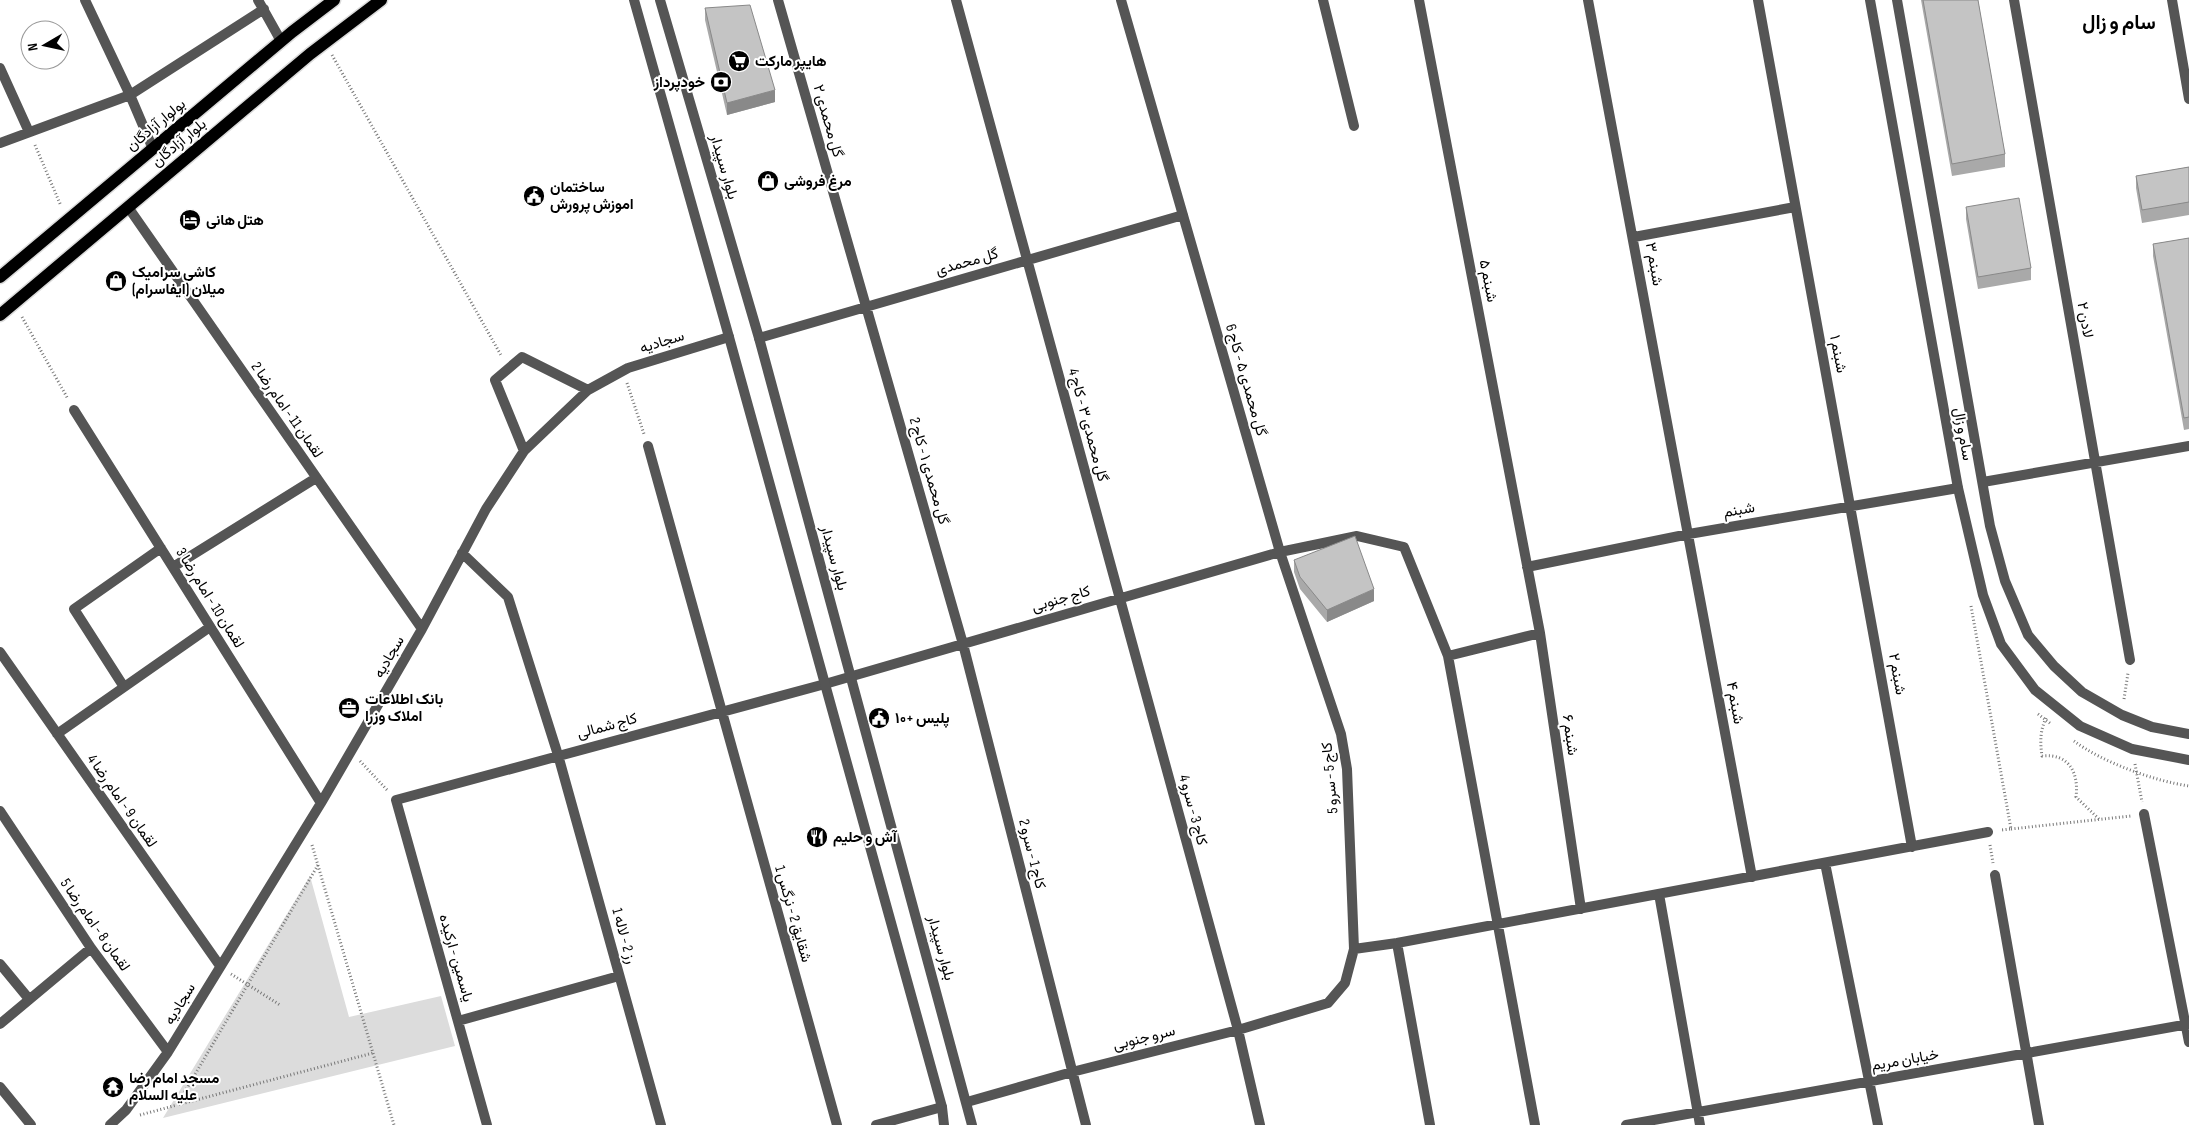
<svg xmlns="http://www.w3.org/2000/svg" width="2189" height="1125" viewBox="0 0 2189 1125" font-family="'Sofia Sans Condensed',Vazirmatn,sans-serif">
<rect width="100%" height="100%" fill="#fff"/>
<!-- green -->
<path fill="#dcdcdc" d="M310,876L349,1017L441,996L455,1046L163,1118Z"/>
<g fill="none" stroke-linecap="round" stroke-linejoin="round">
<!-- primary casing -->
<g stroke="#dbdbdb" stroke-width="15">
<path id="primary" d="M0,277L292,32L334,0
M0,315L310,54L381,0"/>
</g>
<!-- path -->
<path stroke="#777" stroke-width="3" stroke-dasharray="1 2.5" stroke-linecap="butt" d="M332,55L502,357
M35,145L61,206
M22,317L68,399
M627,383L644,434
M1971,606L2011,829L2001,830
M2124,699L2128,673
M2038,714L2051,724
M2046,718C2040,731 2040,742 2042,756C2069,753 2079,773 2076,797L2100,820
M2074,741C2102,762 2154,781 2189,786
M360,761L388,791
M2135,764L2142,802
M2011,829L2131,816
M312,845L394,1125
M1990,845L1993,863
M318,865L177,1105L373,1053
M231,974L280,1005
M140,1115L177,1105"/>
<!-- minor -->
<path stroke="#555" stroke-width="10" d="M85,0L130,95L153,149
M258,0L281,41
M778,0L963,644L1086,1125
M956,0L1238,1030L1260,1125
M1323,0L1354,126
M1419,0L1540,633L1581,909
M1588,0L1752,877
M1758,0L1912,847
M2014,0L2130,660
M2172,0L2189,99
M0,68L29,132
M0,143L130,95L264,9
M128,207L422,629
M1634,237L1795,207
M759,338L1183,215
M74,410L321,803
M648,446L837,1125
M524,451L495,380L522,357L588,390
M1983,482L2189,446
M462,553L508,597L558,755L661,1125
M173,567L316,478
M1527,567L1689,534L1958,488
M0,652L220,966
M1448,656L1540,633
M124,687L74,609L161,548
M57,734L210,627
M0,811L91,948L168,1052
M2144,814L2189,1042
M1825,863L1878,1125
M1995,875L2039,1125
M1659,894L1700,1125
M1397,943L1430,1125
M1354,949L1397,943L1988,832
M0,964L29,999
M458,1021L619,976
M0,1024L91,948
M0,1087L31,1125
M967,1102L1072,1072L1238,1030L1328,1003L1345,983L1354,949L1347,769L1341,734L1280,552L1121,0
M110,1125L126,1110L168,1052L321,803L422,629L486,509L524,451L588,390L628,368L729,337
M487,1125L396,800L825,684L1280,552L1357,536L1404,547L1448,656L1535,1125
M876,1125L942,1107
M1626,1125L2189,1024"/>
<!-- tertiary -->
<path stroke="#555" stroke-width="10" d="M634,0L729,337L942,1107L944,1125
M660,0L759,338L972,1125
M1870,0L1958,488L1983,595L2001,644L2035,690L2080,726L2132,749L2189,760
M1897,0L1990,526L2005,581L2028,635L2054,666L2082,692L2122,715L2152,727L2189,734"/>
<!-- primary -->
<use href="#primary" stroke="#000" stroke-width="12"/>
</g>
<!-- wall -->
<path fill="#a9a9a9" d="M1921,0H1978L2005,154V167L1952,176Z
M705,8L775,102L727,115L705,20Z
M2189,167V215L2142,223L2136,188V176Z
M1966,207L2031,268V280L1978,289L1966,219Z
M2189,238V429L2184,430L2153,256V244Z
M1294,560L1374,601L1327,622L1300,589L1294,572Z"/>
<!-- shaded-wall -->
<path fill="#898989" d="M775,90V102L727,115V103Z
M1374,589V601L1327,622V610Z"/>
<!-- building -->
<path fill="#c4c4c4" stroke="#898989" d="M1923,0H1978L2005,154L1952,164Z
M750,5L775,90L727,103L705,8Z
M2189,167V202L2142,210L2136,176Z
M2019,198L2031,268L1978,277L1966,207Z
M2189,238V417L2184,418L2153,244Z
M1355,536L1374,589L1327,610L1300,577L1294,560Z"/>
<!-- icons -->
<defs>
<g id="supermarket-disc" transform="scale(1.125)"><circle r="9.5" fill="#000" stroke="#fff"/><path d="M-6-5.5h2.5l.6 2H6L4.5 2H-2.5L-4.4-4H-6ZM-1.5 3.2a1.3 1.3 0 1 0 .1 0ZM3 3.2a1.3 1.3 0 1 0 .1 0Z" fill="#fff"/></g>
<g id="bank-disc" transform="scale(1.125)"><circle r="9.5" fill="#000" stroke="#fff"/><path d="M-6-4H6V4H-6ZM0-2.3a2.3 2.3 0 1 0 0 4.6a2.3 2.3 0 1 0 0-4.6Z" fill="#fff"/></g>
<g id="shop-disc" transform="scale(1.125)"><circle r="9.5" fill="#000" stroke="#fff"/><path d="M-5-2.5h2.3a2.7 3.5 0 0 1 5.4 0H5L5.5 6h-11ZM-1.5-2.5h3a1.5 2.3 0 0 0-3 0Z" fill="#fff"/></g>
<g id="civic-disc" transform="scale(1.125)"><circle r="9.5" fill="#000" stroke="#fff"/><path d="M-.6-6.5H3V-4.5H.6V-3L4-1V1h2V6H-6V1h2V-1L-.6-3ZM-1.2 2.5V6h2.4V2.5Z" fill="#fff"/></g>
<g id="hotel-disc" transform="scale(1.125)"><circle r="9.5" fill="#000" stroke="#fff"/><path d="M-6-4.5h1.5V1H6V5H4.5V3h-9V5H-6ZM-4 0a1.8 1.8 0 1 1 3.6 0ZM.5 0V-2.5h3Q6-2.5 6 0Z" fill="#fff"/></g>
<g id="office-disc" transform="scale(1.125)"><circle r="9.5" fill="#000" stroke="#fff"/><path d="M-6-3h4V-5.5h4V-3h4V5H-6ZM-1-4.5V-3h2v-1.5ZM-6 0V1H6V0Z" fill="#fff"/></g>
<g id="restaurant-disc" transform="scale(1.125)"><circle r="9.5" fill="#000" stroke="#fff"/><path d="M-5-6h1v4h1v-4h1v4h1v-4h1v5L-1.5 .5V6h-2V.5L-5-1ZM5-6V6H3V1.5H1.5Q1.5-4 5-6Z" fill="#fff"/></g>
<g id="temple-disc" transform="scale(1.125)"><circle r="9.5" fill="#000" stroke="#fff"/><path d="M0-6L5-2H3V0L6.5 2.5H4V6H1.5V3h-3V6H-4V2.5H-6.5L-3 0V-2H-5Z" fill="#fff"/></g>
</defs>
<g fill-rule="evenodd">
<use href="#supermarket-disc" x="739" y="61"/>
<use href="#bank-disc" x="721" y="82"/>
<use href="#shop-disc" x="768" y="181"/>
<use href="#civic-disc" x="534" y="196"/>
<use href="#hotel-disc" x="190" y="220"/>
<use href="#shop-disc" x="116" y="281"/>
<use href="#office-disc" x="349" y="708"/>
<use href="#civic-disc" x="879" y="718"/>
<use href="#restaurant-disc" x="817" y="837"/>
<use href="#temple-disc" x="113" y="1087"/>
</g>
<g text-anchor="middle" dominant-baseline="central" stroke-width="4" stroke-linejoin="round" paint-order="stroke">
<!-- poi labels -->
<g font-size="15" font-weight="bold" fill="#000" stroke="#fff" text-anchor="start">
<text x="755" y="61">هایپر مارکت</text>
<text x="705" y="82" text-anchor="end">خودپرداز</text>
<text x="784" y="181">مرغ فروشی</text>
<text x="550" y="187">ساختمان<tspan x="550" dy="17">اموزش پرورش</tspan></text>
<text x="206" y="220">هتل هانی</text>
<text x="132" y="272">کاشی سرامیک<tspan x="132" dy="17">میلان (ایفاسرام)</tspan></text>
<text x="365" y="699">بانک اطلاعات<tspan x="365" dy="17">املاک وزرا</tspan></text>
<text x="895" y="718">پلیس +۱۰</text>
<text x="833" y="837">آش و حلیم</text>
<text x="129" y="1078">مسجد امام رضا<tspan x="129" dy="17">علیه السلام</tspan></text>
</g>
<!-- street labels -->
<g font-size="15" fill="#000" stroke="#fff">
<text transform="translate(828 121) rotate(74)">گل محمدی ۲</text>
<text transform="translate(156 125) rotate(-40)">بولوار آزادگان</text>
<text transform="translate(179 143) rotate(-40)">بلوار آزادگان</text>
<text transform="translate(724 167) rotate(74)">بلوار سپیدار</text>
<text transform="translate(967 262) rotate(-16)">گل محمدی</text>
<text transform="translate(1654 264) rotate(80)">شبنم ۳</text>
<text transform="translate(1488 281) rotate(79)">شبنم ۵</text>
<text transform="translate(2085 320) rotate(80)">لادن ۲</text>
<text transform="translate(662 342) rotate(-17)">سجادیه</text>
<text transform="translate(1838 354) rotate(79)">شبنم ۱</text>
<text transform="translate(1246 380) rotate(74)">گل محمدی ۵ - کاج 6</text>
<text transform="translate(287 410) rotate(55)">لقمان 11 - امام رضا 2</text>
<text transform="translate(1088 425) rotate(75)">گل محمدی ۳ - کاج 4</text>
<text transform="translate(1963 434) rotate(80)">سام و زال</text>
<text transform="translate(929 471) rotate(74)">گل محمدی ۱ - کاج 2</text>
<text transform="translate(1739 510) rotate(-10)">شبنم</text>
<text transform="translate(834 558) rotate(75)">بلوار سپیدار</text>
<text transform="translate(210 598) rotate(58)">لقمان 10 - امام رضا 3</text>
<text transform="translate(1061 599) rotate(-16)">کاج جنوبی</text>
<text transform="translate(389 657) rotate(-60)">سجادیه</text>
<text transform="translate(1897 674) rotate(80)">شبنم ۲</text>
<text transform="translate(1735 703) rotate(80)">شبنم ۴</text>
<text transform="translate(607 726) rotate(-15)">کاج شمالی</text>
<text transform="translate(1570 735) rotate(82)">شبنم ۶</text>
<text transform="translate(1330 778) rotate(-95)">کاج 5 - سرو 5</text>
<text transform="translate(122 801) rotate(55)">لقمان 9 - امام رضا 4</text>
<text transform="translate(1193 810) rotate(75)">کاج 3 - سرو 4</text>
<text transform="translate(1032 854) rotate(76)">کاج 1 - سرو 2</text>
<text transform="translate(793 914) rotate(74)">شقایق 2 - نرگس 1</text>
<text transform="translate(95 925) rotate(55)">لقمان 8 - امام رضا 5</text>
<text transform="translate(624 936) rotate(75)">رز 2 - لاله 1</text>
<text transform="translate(941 948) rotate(75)">بلوار سپیدار</text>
<text transform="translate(456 958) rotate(74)">یاسمین - ارکیده</text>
<text transform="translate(180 1004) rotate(-59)">سجادیه</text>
<text transform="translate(1144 1038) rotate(-14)">سرو جنوبی</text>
<text transform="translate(1905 1060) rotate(-10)">خیابان مریم</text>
</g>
<!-- district labels -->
<g font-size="20" font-weight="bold" fill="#000" stroke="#fff">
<text x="2119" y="23">سام و زال</text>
</g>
</g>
<!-- north arrow -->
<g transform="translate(45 45) rotate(261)"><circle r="24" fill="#ffffff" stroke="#999999"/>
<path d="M0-4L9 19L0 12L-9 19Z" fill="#000000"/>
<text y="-8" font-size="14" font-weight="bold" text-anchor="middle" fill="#000000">N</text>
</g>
</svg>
